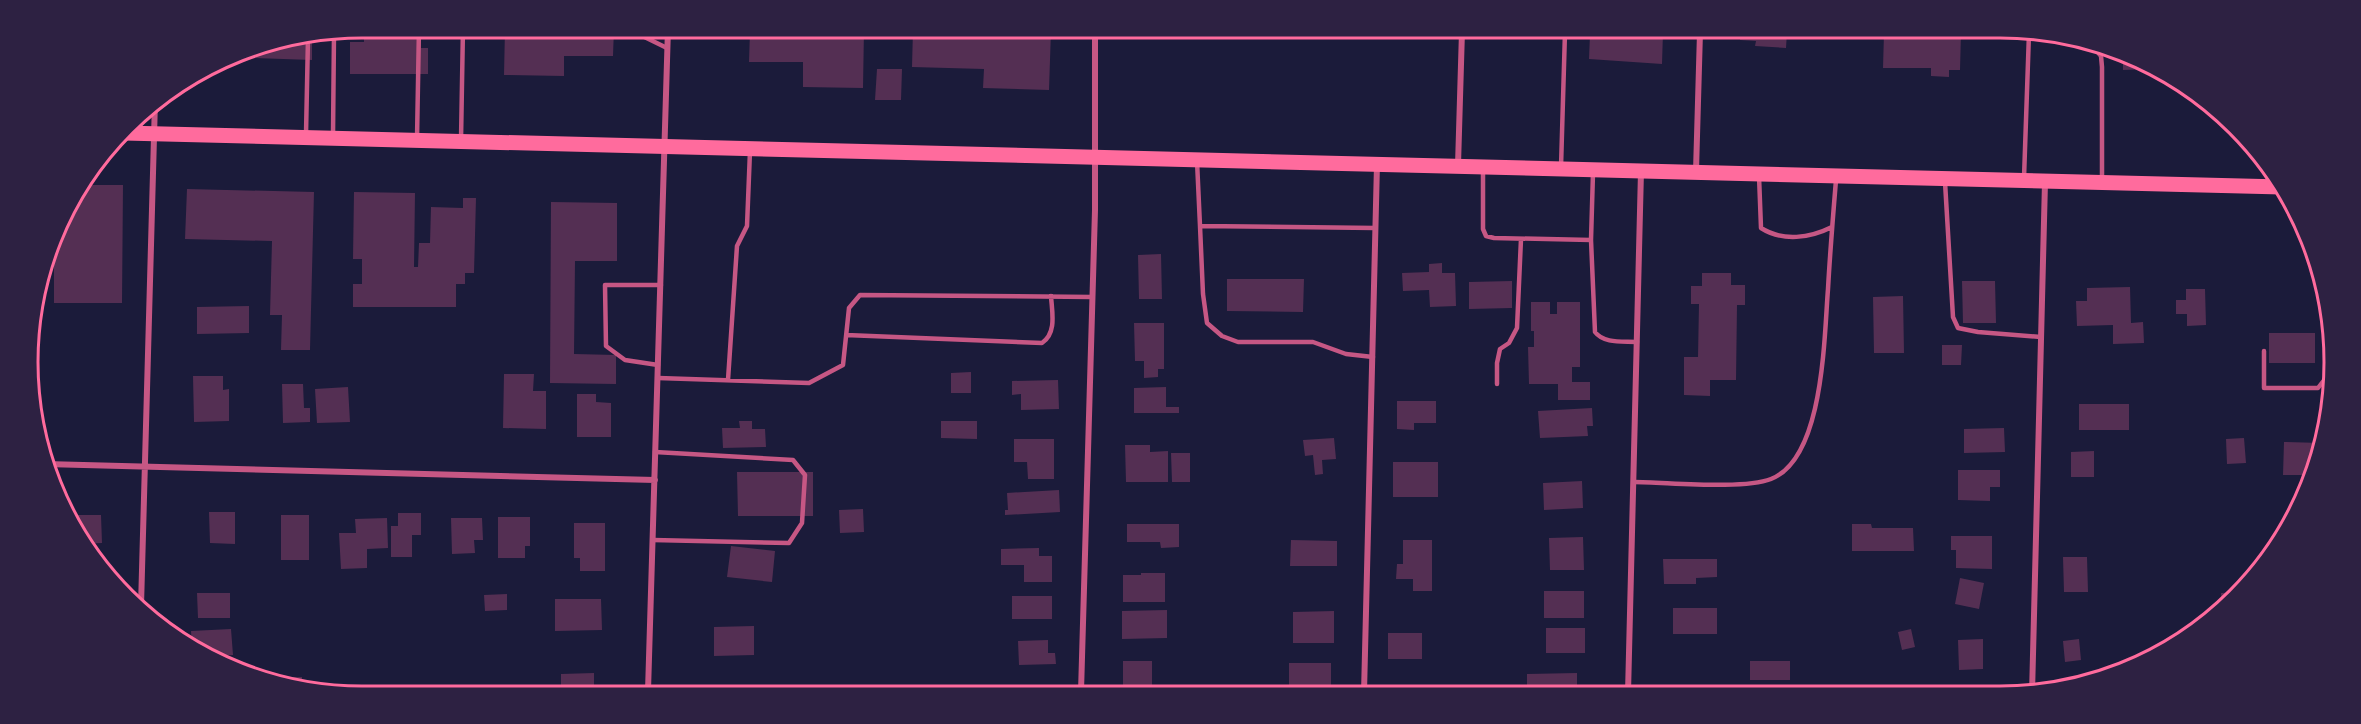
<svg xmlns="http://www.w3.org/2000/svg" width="2361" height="724" viewBox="0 0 2361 724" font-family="Cabin,sans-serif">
<rect width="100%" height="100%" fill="#1b1b3a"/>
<!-- building -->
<path fill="#542f53" d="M364,27H421V48H428V74H350V42H364Z
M505,28H614L613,56H564V76L504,75Z
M804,29H864L863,88L803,87V62H749L750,31H804Z
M913,29L1051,30L1049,90L983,88L984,69L912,67Z
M1340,31H1408V34L1340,35Z
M1594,32H1663L1662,64L1589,59L1590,34H1594Z
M1741,32H1787L1786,48L1755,46L1756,41L1740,40Z
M1884,33H1961L1960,70H1949V77L1931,76V68H1883Z
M312,37V60L251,58L252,49Z
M2123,58L2150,69L2123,70Z
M877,69H902L901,100H875Z
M83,185H123L122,303H54V255H51V270H45L62,214Z
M187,189L314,192L310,350H281L282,315H270L272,241L185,239Z
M354,192L415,193L414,267H418L419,243H430L431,207L463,208V198H476L474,273H465V284H456V307H353V284H362V259H353Z
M551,202L617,203V261H575L574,354L616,355V384L550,383Z
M1161,254L1162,299H1139L1138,255Z
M1442,263V273H1455L1456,306L1430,307L1429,290L1403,291L1402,273L1429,272V264Z
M1702,273H1731V285H1745V305H1737L1736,380H1710V396L1684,395V357H1698L1699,304H1691V286H1702Z
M1227,279H1304L1303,312L1227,311Z
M1512,281V308L1469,309V282Z
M1962,281H1995L1996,323H1963Z
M2130,287L2131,323L2143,322L2144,343L2113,344V325L2077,326L2076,301H2087V288Z
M2186,289H2205L2206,325L2187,326V314H2176V300H2186Z
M1903,296L1904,353H1874L1873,297Z
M1531,302H1550V314H1557V302H1580V367H1572V382H1590V400H1558V384H1529L1528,347H1534V331H1531Z
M249,306V333L197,334V307Z
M1134,323H1164V369H1158V377L1144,378V361H1135Z
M2269,333H2315V363H2269Z
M1942,345H1962L1961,365H1942Z
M971,372V393H951V373Z
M504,374H534L533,391H546V429L503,428Z
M193,376H223V390L229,389V421L194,422Z
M1058,380L1059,409L1021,410V394L1012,395V381Z
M282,384H303L304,408H310V422L283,423Z
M348,387L350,422L317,423L315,389Z
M1166,387V407H1179V413H1134V388Z
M577,394H596V402L611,403V437H577Z
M1397,401H1436V423H1414V430L1397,429Z
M2079,404H2129V430H2079Z
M1592,408L1593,426H1587L1588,436L1540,438L1538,411Z
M739,421H752V429H765L766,447L723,448L722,428H740Z
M941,421H977V439L941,438Z
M2004,428L2005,452L1964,453V429Z
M1334,438L1336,459L1322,460L1323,474L1315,475L1313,455L1305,456L1303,440Z
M2244,438L2246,463L2227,464L2226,439Z
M1014,439H1054V479H1028L1027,462H1014Z
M2284,442L2322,443L2310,475H2283Z
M1125,445H1150V452L1168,451V482H1126Z
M2094,451V477H2071V452Z
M1171,453H1190V482H1172Z
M1393,462H1438V497H1393Z
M1958,470H2000V487H1990V501L1958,500Z
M737,472H813V516H738Z
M1582,481L1583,508L1544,510L1543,483Z
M1059,490L1060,512L1005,515V510H1008L1007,493Z
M863,509L864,532L840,533L839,510Z
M209,512H235V544L210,543Z
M398,513H421V535H412V557H391V526H398Z
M69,515H101L102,543L81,544Z
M281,515H309V560H281Z
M498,517H530V546H525V558H498Z
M387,518L388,548L367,549V568L341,569L339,533H356L355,519Z
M451,518H482L483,540H474L475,553L452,554Z
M574,523H605V571H580V558H574Z
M1127,524H1179V547L1161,548L1160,542H1127Z
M1852,524H1871L1872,528H1913L1914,551H1852Z
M1951,536H1992V569L1956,568V550H1951Z
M1583,537L1584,570H1550L1549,538Z
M1291,540L1337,541V566H1290Z
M1403,540H1432V591H1413V579H1396L1397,564H1403Z
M731,546L775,551L772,582L727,577Z
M1039,548V556H1052V582H1024V565H1001V549Z
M2063,557H2087L2088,592H2064Z
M1663,559H1717V577L1696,578V584H1664Z
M1141,573H1165V602H1123V575H1141Z
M1960,578L1984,583L1979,609L1955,604Z
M1544,591H1584V618H1544Z
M2238,592L2222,611L2221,593Z
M197,593H230V618H198Z
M507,594V610L485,611L484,595Z
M1012,596H1052V619H1012Z
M555,599H601L602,630L555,631Z
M1673,608H1717V634H1673Z
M1167,610V638L1122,639V611Z
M1334,611V643H1293V612Z
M754,626V655L714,656V627Z
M1546,628H1585V653H1546Z
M231,629L233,655L212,656L192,647L191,631Z
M1911,629L1915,647L1902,650L1898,632Z
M1388,633H1422V659H1388Z
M1983,639V669L1959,670L1958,640Z
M2079,639L2081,660L2065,662L2063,641Z
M1048,640V653H1055L1056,664L1019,665L1018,641Z
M1123,661H1152V692H1123Z
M1750,661H1790V680H1750Z
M1289,663H1331V690L1289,689Z
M594,673V691H561V674Z
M1577,673V693H1527V674Z
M284,677H302V691L283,685Z
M1008,686L1047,687V692H1008Z
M1669,689H1713V693H1669Z
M1928,692H1989V694H1928Z"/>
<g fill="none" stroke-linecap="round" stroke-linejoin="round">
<!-- service -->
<path stroke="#c65784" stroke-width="4.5" d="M626,28L667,48
M2091,44L2101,56L2102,67V180
M306,134L308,38
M333,135L334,33
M417,139L419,27
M461,140L463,27
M1197,161L1200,226L1375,228
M1561,167L1565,32
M1483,169V229L1486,236L1494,238L1591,240L1593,173
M1759,176L1761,228C1783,242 1810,238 1832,227
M2024,178L2029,33
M1945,182L1953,317L1958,328L1978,332L2041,337
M1200,226L1203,294L1207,323L1222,336L1238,342H1313L1346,354L1373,357
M1591,240L1595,332C1604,344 1623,341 1637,342
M846,335L1042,343C1057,333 1052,312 1051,296
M2264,351V388H2318L2328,375
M658,365L625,360L606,346L605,285H661
M658,378L809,383L843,365L849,308L860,295L1092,297
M728,380L737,246L747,226L750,151
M1497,384V363L1500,349L1509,343L1517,328L1521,239
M1634,482C1667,482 1742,490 1771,479C1824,458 1824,338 1828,289C1830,253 1833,216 1836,180
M653,540L789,543L802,523L805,475L793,460L655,452"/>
<!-- minor -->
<path stroke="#c65784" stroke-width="6" d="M1458,165L1462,31
M1696,171L1700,32
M45,464L655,480
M141,606L155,101
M648,691L668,28
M1081,692L1095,210V30
M1364,693L1377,164
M1628,693L1641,171
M2032,694L2045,182"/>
<!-- primary -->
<path stroke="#ff6b9d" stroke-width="15" d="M124,133L2282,187"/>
</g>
<!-- crop -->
<path d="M0 0H2361V724H0ZM362 38H2000A324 324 0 0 1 2324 362V362A324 324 0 0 1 2000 686H362A324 324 0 0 1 38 362V362A324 324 0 0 1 362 38Z" fill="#2d2142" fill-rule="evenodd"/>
<path fill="none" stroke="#ff6b9d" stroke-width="3" d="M362 38H2000A324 324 0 0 1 2324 362V362A324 324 0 0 1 2000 686H362A324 324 0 0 1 38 362V362A324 324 0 0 1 362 38Z"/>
</svg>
